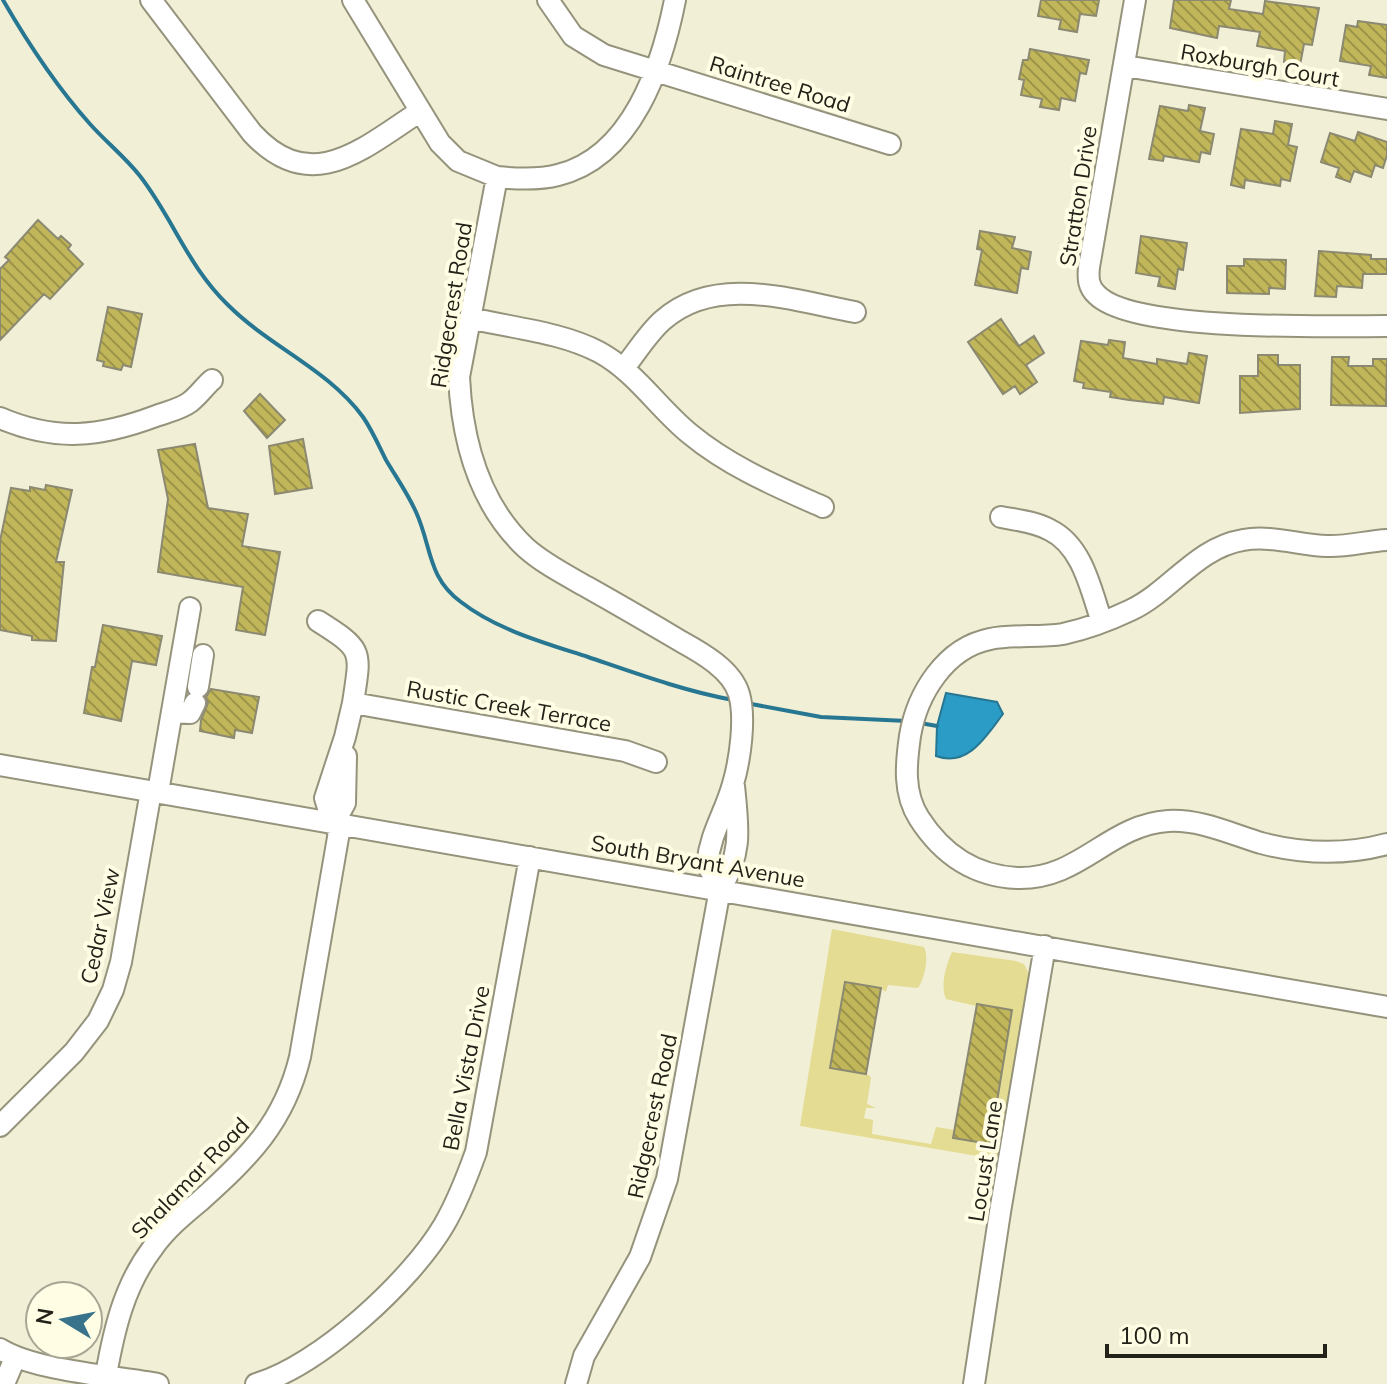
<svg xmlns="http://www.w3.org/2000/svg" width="1387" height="1384" viewBox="0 0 1387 1384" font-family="Mulish,sans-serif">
<defs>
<pattern id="building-back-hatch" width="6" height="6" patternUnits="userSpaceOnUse" patternTransform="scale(2)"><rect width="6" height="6" fill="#c1b65a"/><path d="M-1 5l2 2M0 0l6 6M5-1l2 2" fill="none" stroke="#9c944a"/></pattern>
</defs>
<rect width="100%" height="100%" fill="#f2efd7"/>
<!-- grass -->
<path fill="#e4dc92" d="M832,929L924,947C929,957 925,978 918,988L888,985L886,992L880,988L845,983L838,1023L874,1029L873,1034L837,1028L830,1068L869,1075L871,1078L867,1104L876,1108H866L864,1118L873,1120L872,1134L931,1144L936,1127L955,1130L954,1138L990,1144L996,1107L960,1100L996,1101L1012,1010L977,1004L976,1006L946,999C940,986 946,965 952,952L1016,961L1024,964L1029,974H1033L1001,1160L800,1126Z"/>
<!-- water -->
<path fill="#2a9cc6" stroke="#287792" stroke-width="2" d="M946,693L997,702L1003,714C987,735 968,768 936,756L937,726Z"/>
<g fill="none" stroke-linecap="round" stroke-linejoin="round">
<!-- stream -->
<path stroke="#287792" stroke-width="4" d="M3,0C29,45 55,85 90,124C106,142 125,157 140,176C174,220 187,265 228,305C270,347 328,369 363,417C372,430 379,446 386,460C396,477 408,494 416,512C432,547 427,577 461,602C497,630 545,643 588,657C635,673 684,691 733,700
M746,703L821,717L907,721
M920,723L937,726"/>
</g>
<!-- building -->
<path fill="url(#building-back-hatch)" stroke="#8b8972" stroke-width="2" d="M1041,0H1099L1096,16L1080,14L1077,32L1059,29L1061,20L1038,16Z
M1174,0H1231L1229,9L1263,14L1265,1L1319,8L1312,45L1304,44L1300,65L1284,62L1285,51L1257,46L1260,32L1219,26L1217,38L1170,28Z
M1358,21L1387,25V78L1369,75L1371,66L1340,61L1346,25L1357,27Z
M1030,49L1089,60L1086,74L1080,73L1075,101L1061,98L1059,110L1040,107L1042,99L1021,95L1024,80L1019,79L1023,60H1028Z
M1189,105L1205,108L1200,131L1214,134L1210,154L1201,152L1199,162L1164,156L1163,161L1149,159L1160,106L1188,111Z
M1275,121L1292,124L1288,145L1297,147L1290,181L1281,179L1280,186L1245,180L1244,188L1231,185L1241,129L1273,134Z
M1358,132L1387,142V155L1383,168L1375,165L1371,177L1354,171L1350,182L1336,177L1339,168L1321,162L1330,133L1355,141Z
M38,220L58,239L61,236L71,245L68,249L83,264L50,299L44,294L0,340V269L9,260L5,257Z
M980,231L1015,237L1012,248L1031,252L1028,269L1021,268L1017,293L975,285L982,250L977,249Z
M1141,236L1187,243L1183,270L1178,269L1175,289L1158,286L1160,277L1136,273Z
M1319,251L1371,255V259H1387V274H1363L1362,288L1337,286L1336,297L1315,296Z
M1244,259L1286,260L1285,289L1269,288V294L1227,293V266H1244Z
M108,307L142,314L131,367L123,365L121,370L103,366L104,362L97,360Z
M1001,319L1019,346L1034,336L1044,353L1026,365L1037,382L1020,394L1015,386L1003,394L968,342Z
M1109,340L1125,342L1123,358L1157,364V359L1187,364L1189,353L1207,356L1199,403L1164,397L1163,404L1129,400L1110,397L1111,392L1083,388L1084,383L1074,381L1081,341L1108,345Z
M1258,355H1278V365H1300V409L1240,413V376H1258Z
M1332,357H1349L1348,366H1373V359H1387L1386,406L1331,405Z
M260,394L285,420L267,438L244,411Z
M303,439L312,488L275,494L269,446Z
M195,444L208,508L248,514L242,546L280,552L265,635L236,630L243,587L158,572L168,499L158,450Z
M46,485L72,490L56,562H64L56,641L32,640V636L0,630V541L11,488L30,491V487L45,490Z
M103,625L162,636L156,665L132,661L121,721L84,713L92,667H95Z
M211,689L259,697L252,733L235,730L234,738L200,731L201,720L208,703L206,697Z
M845,982L881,988L866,1074L830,1068Z
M977,1004L1012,1010L990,1144L953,1138Z"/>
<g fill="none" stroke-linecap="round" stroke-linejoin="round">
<!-- minor casing -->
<g stroke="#95937c" stroke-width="24">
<path id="minor" d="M151,0L252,133C311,197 362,149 419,112
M353,0L440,143L458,161L497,177
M548,0L573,36L604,55L890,144
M675,0C662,66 632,157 558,175C539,180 517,179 497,177L459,377C462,440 478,503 526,548C544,564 566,575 587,587C619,605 650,623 682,642C702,653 732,670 739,694C746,718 740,760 733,784C725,813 711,831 707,864L720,889
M1135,0L1089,267C1088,278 1088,287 1097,295C1134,332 1330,326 1387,326
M1125,66L1387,109
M470,318C512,328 561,332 599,352C636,372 658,408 690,434C730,467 776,486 823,507
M624,368C636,353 648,333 663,320C716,273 794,301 855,312
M0,418C56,442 100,437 156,416C167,412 181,409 190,402C198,396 204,387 212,380
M1001,517C1017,520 1036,522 1050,530C1083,546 1091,591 1102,622
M1387,540C1367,541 1347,547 1327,546C1299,545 1271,535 1243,540C1196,548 1171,591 1131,610C1110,620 1086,629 1063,634C1039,638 1014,634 990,639C945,648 917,694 910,736C906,764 903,793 919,818C942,854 974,876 1017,878C1080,880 1108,825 1168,821C1200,819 1231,834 1261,843C1303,854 1346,855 1387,844
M318,621C364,650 361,650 353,703
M198,687L203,655
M172,712L190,713L195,703
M0,765L1387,1007
M158,792L190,608
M333,825L325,798L345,737L353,703L625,751L656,762
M333,825L345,803L346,756
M0,1126L74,1052L98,1021L113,990L121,962L151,791
M0,1349C36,1371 114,1376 158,1384
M106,1375C114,1330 124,1286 152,1249C165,1230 183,1215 200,1201C249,1157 284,1123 300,1057L340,826
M4,1384L15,1358
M256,1384C319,1366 411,1281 444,1225C458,1201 467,1177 476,1152L530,857
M576,1384L584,1356L640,1257L667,1179L720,889C743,853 738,827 734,786
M974,1384L1000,1212L1045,946"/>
</g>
<!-- minor -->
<use href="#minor" stroke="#fff" stroke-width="20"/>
</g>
<g text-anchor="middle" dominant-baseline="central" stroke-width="8" stroke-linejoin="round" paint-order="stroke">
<!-- street labels -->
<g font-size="22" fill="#232219" stroke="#fffde4">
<text transform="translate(1260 65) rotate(10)">Roxburgh Court</text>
<text transform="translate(780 84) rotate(17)">Raintree Road</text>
<text transform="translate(1078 196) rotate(-81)">Stratton Drive</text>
<text transform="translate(451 305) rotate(-81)">Ridgecrest Road</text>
<text transform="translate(509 706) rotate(10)">Rustic Creek Terrace</text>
<text transform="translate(698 861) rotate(10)">South Bryant Avenue</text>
<text transform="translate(100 926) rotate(-78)">Cedar View</text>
<text transform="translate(466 1068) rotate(-79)">Bella Vista Drive</text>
<text transform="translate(652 1116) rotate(-78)">Ridgecrest Road</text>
<text transform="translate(985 1161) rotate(-81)">Locust Lane</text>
<text transform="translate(190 1178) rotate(-46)">Shalamar Road</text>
</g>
</g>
<!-- north arrow -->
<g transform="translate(64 1320) rotate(280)"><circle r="38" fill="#fffde4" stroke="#a7a593" stroke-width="2"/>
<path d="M0-6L14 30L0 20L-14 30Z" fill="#38738b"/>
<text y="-12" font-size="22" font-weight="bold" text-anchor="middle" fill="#232219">N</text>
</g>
<!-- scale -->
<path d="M1107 1344v12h218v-12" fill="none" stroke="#232219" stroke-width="4"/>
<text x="1119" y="1344" font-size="24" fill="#232219" stroke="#fffde4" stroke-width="6" paint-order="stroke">100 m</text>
</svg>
